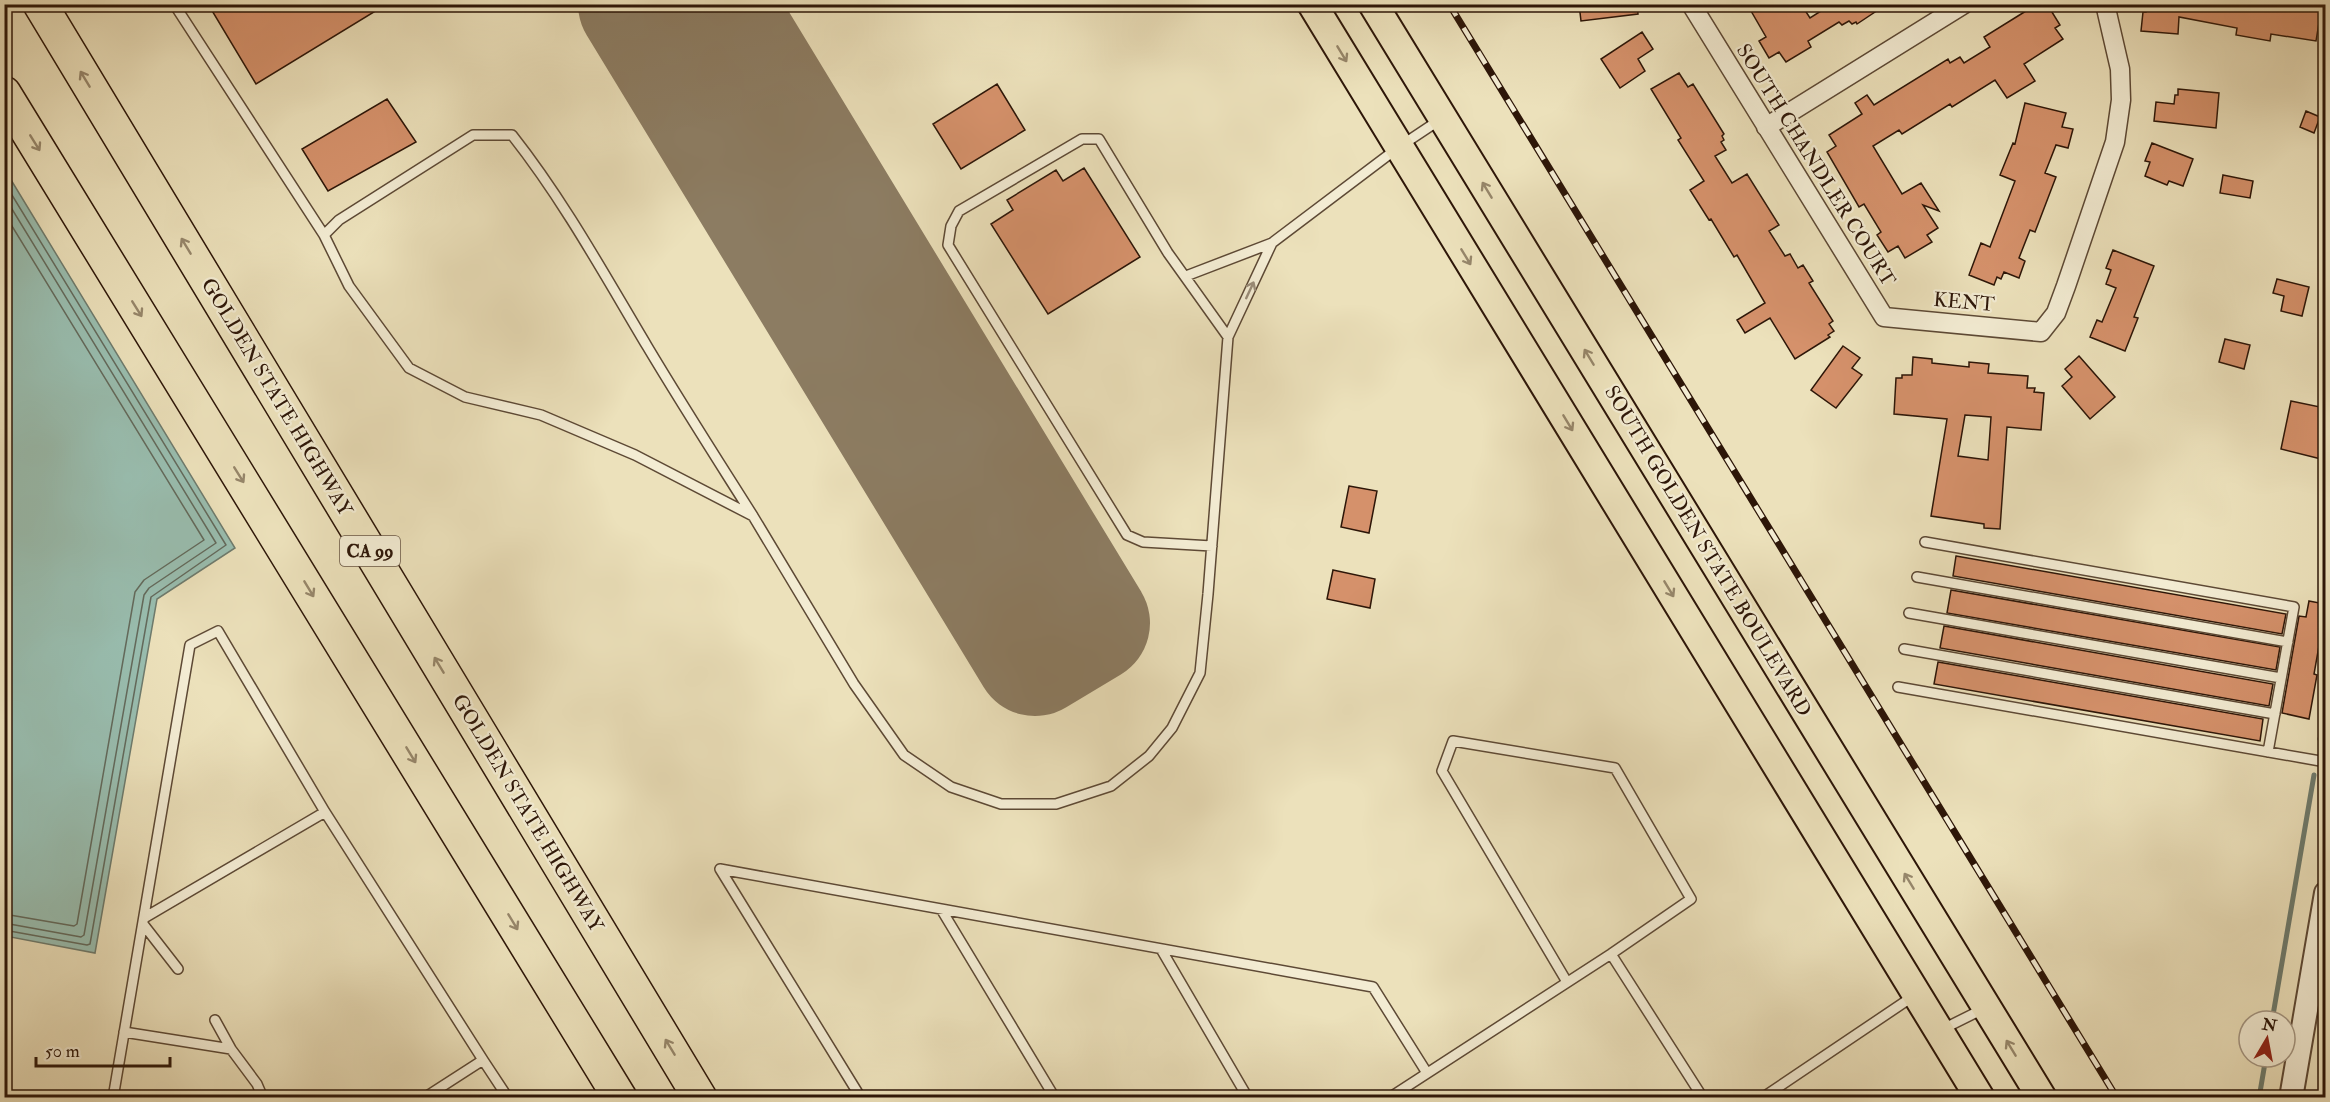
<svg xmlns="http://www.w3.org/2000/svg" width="2330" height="1102" viewBox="0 0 2330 1102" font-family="'IM FELL Double Pica',serif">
<rect width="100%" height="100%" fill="#ece1bb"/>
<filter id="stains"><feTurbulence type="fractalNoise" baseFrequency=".00333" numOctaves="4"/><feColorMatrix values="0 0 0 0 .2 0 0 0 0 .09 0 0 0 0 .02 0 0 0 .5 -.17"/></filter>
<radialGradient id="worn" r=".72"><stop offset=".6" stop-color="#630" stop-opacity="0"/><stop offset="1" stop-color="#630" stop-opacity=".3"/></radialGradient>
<!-- water -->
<path fill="#99beb0" stroke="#6e7b6d" stroke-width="1.5" d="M5,170L235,548L157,599L95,953L5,936Z"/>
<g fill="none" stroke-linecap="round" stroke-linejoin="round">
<!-- shore -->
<path stroke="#636a5c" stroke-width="1.5" d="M4,182L226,545L151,597L90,944L87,945L4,930
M4,196L216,543L149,588L144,595L84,935L81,937L4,923
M4,213L204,540L144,580L135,592L77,924L74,926L4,914"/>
<!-- stream -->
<path stroke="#6e7b6d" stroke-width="5" d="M2320,739L2326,713
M2272,1021L2314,775
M2259,1098L2266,1057"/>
<!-- runway -->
<path stroke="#8c7c62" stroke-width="120" d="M638,4L1035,656L1090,623L714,4"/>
</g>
<!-- building -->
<path fill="#d5916b" stroke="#2d1608" stroke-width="1.5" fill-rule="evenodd" d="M208,4H387L256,84Z
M1579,4H1637L1638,14L1581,21Z
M1747,4H1801L1810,18L1832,4H1887L1857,24L1856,22L1852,24L1849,21L1842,25L1839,22L1808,41L1811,47L1786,62L1779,52L1769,58L1759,41L1766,37Z
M2047,4L2060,25L2055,28L2063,39L2024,64L2035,81L2007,98L1995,80L1952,107L1950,104L1902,134L1899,130L1873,146L1902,194L1921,183L1939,211L1923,205L1938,228L1927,235L1932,242L1905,258L1898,246L1888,252L1877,235L1881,232L1864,204L1859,207L1827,152L1836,146L1829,135L1862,114L1855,103L1867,95L1874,105L1948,59L1950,63L1960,57L1964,63L1990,47L1984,37L2034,6L2037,10Z
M2147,4H2244L2257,7V4H2322L2316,41L2271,34L2270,41L2236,35L2237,28L2179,17L2178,34L2141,31L2143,12H2146Z
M1642,32L1653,49L1638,59L1645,71L1620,88L1601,59Z
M1679,73L1688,87L1693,84L1724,134L1722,136L1724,140L1721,142L1726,150L1715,156L1732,183L1747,174L1779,225L1769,231L1785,256L1790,254L1798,268L1803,265L1813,281L1809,283L1833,321L1829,324L1834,331L1828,335L1830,337L1795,359L1770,318L1745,333L1737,320L1765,303L1737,255L1734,257L1711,219L1709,220L1690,190L1704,181L1678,140L1681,138L1651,89Z
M997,84L1025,130L961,169L933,124Z
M2178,89L2219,93L2216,128L2154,121L2156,102L2174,104L2175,95H2178Z
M387,99L416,142L328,191L302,149Z
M2025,103L2066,113L2062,127L2073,129L2068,148L2056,145L2045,173L2056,177L2035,232L2030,230L2019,258L2025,261L2019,278L2004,272L2001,279L1997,277L1994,285L1969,275L1981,243L1990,247L2015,181L2000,175L2013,143L2015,144Z
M2306,111L2320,117L2314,133L2300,127Z
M2152,143L2193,159L2183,186L2169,181L2167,185L2145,176L2150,162L2145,161Z
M1084,168L1140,257L1048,314L991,224L1013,210L1007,200L1056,170L1063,181Z
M2223,175L2253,181L2250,198L2220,193Z
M2113,250L2154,266L2134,317L2138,318L2125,351L2090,337L2097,320L2102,322L2116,288L2106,284L2111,270L2106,268Z
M2277,279L2309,287L2302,316L2281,311L2284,296L2273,293Z
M2225,339L2250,345L2244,369L2219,362Z
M1843,346L1860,358L1852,368L1862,375L1836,408L1811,390Z
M2079,356L2115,397L2090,419L2062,386L2072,377L2065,369Z
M1913,357L1932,359V363L1969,367V362L1989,364L1988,373L2028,376L2027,388H2035L2034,392L2044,393L2041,430L2007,427L2000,529L1984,528V524L1931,516L1947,419L1894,414L1896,378H1902V375H1912ZM1965,415L1991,417L1988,460L1958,456Z
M2291,401L2325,408V460L2281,449Z
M1349,486L1377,491L1369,533L1341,527Z
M1956,556L2286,614L2282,634L1953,576Z
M1333,570L1375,579L1370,608L1327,599Z
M1951,590L2280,647L2276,670L1947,613Z
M2309,601L2325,604V612L2314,674L2317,675L2309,719L2282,713L2299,616L2306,617Z
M1944,626L2273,684L2269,706L1940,648Z
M1938,662L2263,719L2260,741L1934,684Z"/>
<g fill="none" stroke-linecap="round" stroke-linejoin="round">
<!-- service casing -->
<g stroke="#5d4935" stroke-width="12">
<path id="service" d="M174,4L324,235
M1186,276L1272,243L1399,147L1441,119
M753,516C717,459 681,403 647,346C604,274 564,201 512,135H473L339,220L324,235L349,286L409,368L465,397L541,415L635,455L753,516L854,684L904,755L951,787L1001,804H1056L1111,786L1149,756L1172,728L1200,673L1208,594L1228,337L1272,243
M1925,542L2294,607L2268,752
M1212,546L1143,542L1127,535L948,245L951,226L959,211L1082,139H1099L1168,253L1228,337
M1917,577L2288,642
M1909,613L2281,678
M1904,649L2275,714
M1898,687L2326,762
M720,869L1373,987L1427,1073
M720,869L861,1098
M941,909L1055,1098
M144,918L325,812
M143,924L178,969
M1161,949L1248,1098
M1611,954L1703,1098
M215,1020L231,1049L257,1084L263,1098
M1941,1030L1983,1009
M124,1032L231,1049
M483,1060L508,1098
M113,1098L190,645L218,631L325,812L483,1060L424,1098
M1389,1098L1611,954L1691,899L1615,768L1453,741L1442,771L1567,982
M1762,1098L1915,995"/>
</g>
<!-- minor casing -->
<g stroke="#5d4935" stroke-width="21">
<path id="minor" d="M1691,4L1884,317L2041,332L2056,313L2066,286L2115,142L2121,100L2120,69L2105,4
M1766,127L1964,4"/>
</g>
<!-- tertiary casing -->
<g stroke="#5d4935" stroke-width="26">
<path id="tertiary" d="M2291,1098L2326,893"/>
</g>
<!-- primary casing -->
<g stroke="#2d1608" stroke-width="32">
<path id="primary" d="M1312,4L1980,1098
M1373,4L2042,1098"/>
</g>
<!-- motorway casing -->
<g stroke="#2d1608" stroke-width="36">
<path id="motorway" d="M40,4L700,1098
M4,93L620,1098"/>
</g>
<!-- service -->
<use href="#service" stroke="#f3ecd3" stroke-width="9"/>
<!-- minor -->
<use href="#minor" stroke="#f3ecd3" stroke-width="18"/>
<!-- tertiary -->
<use href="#tertiary" stroke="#f3ecd3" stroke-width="22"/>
<!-- primary -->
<use href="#primary" stroke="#ece1bb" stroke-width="28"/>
<!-- motorway -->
<use href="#motorway" stroke="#ece1bb" stroke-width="33"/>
<!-- rail casing -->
<g stroke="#2d1608" stroke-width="7">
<path id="rail" d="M1449,4L2117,1098"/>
</g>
<!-- rail -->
<use href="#rail" stroke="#f3ecd3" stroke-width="4.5" stroke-dasharray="14" stroke-linecap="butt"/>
</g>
<!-- one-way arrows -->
<defs><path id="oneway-shaft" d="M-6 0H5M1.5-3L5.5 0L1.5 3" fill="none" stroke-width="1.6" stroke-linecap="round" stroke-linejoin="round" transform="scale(1.5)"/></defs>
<g stroke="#96866a">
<use href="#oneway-shaft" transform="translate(1342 54) rotate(59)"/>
<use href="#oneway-shaft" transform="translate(85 79) rotate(-121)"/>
<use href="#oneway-shaft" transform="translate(35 143) rotate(58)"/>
<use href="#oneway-shaft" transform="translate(1487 190) rotate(-121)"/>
<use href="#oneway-shaft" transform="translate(186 246) rotate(-121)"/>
<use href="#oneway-shaft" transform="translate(1466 257) rotate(59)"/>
<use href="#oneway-shaft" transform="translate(137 309) rotate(58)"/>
<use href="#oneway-shaft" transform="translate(1589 357) rotate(-121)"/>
<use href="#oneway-shaft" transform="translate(1568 423) rotate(59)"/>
<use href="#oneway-shaft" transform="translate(239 475) rotate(58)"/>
<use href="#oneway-shaft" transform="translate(309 589) rotate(59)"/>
<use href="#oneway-shaft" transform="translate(1669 589) rotate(59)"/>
<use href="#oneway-shaft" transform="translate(439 665) rotate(-121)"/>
<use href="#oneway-shaft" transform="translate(411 755) rotate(59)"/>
<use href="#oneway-shaft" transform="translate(1909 881) rotate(-121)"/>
<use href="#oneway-shaft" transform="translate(513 922) rotate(59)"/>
<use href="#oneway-shaft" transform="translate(670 1047) rotate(-121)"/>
<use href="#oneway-shaft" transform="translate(2011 1048) rotate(-121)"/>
</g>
<use stroke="#9a8c78" href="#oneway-shaft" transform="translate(1250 290) rotate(-65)"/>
<g text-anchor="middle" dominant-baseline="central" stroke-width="4.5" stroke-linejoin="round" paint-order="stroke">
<!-- shield labels -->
<rect fill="#f3ecd3" stroke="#685645" stroke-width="1.5" x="340" y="536" width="60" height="30" rx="4.5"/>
<g font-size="18" font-weight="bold" fill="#2d1608">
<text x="370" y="551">CA 99</text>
</g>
<!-- street labels -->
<g font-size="20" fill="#2d1608" stroke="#f3ecd3">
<text transform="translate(1816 165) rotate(58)">SOUTH CHANDLER COURT</text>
<text transform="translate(1964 302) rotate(5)">KENT</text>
<text transform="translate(277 397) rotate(59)">GOLDEN STATE HIGHWAY</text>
<text transform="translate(1708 551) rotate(59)">SOUTH GOLDEN STATE BOULEVARD</text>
<text transform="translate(528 813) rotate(59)">GOLDEN STATE HIGHWAY</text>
</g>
</g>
<!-- margin -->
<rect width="2330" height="1102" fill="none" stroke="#ece1bb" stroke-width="24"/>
<rect x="6" y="6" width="2318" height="1090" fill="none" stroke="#2d1608" stroke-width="3"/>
<rect x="12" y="12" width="2306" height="1078" fill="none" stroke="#2d1608" stroke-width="1.5"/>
<!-- north arrow -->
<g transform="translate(2267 1039) rotate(10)"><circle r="28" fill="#f3ecd3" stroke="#a49682" stroke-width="1.5"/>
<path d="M0-4.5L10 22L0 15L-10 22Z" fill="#8f2418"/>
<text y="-9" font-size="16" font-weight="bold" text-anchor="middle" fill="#2d1608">N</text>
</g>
<!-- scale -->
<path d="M36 1057v9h134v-9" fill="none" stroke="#2d1608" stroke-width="3"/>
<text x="45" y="1057" font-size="18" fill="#2d1608" stroke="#f3ecd3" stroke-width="4.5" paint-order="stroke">50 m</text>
<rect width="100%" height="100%" filter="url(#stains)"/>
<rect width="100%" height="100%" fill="url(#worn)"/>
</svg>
